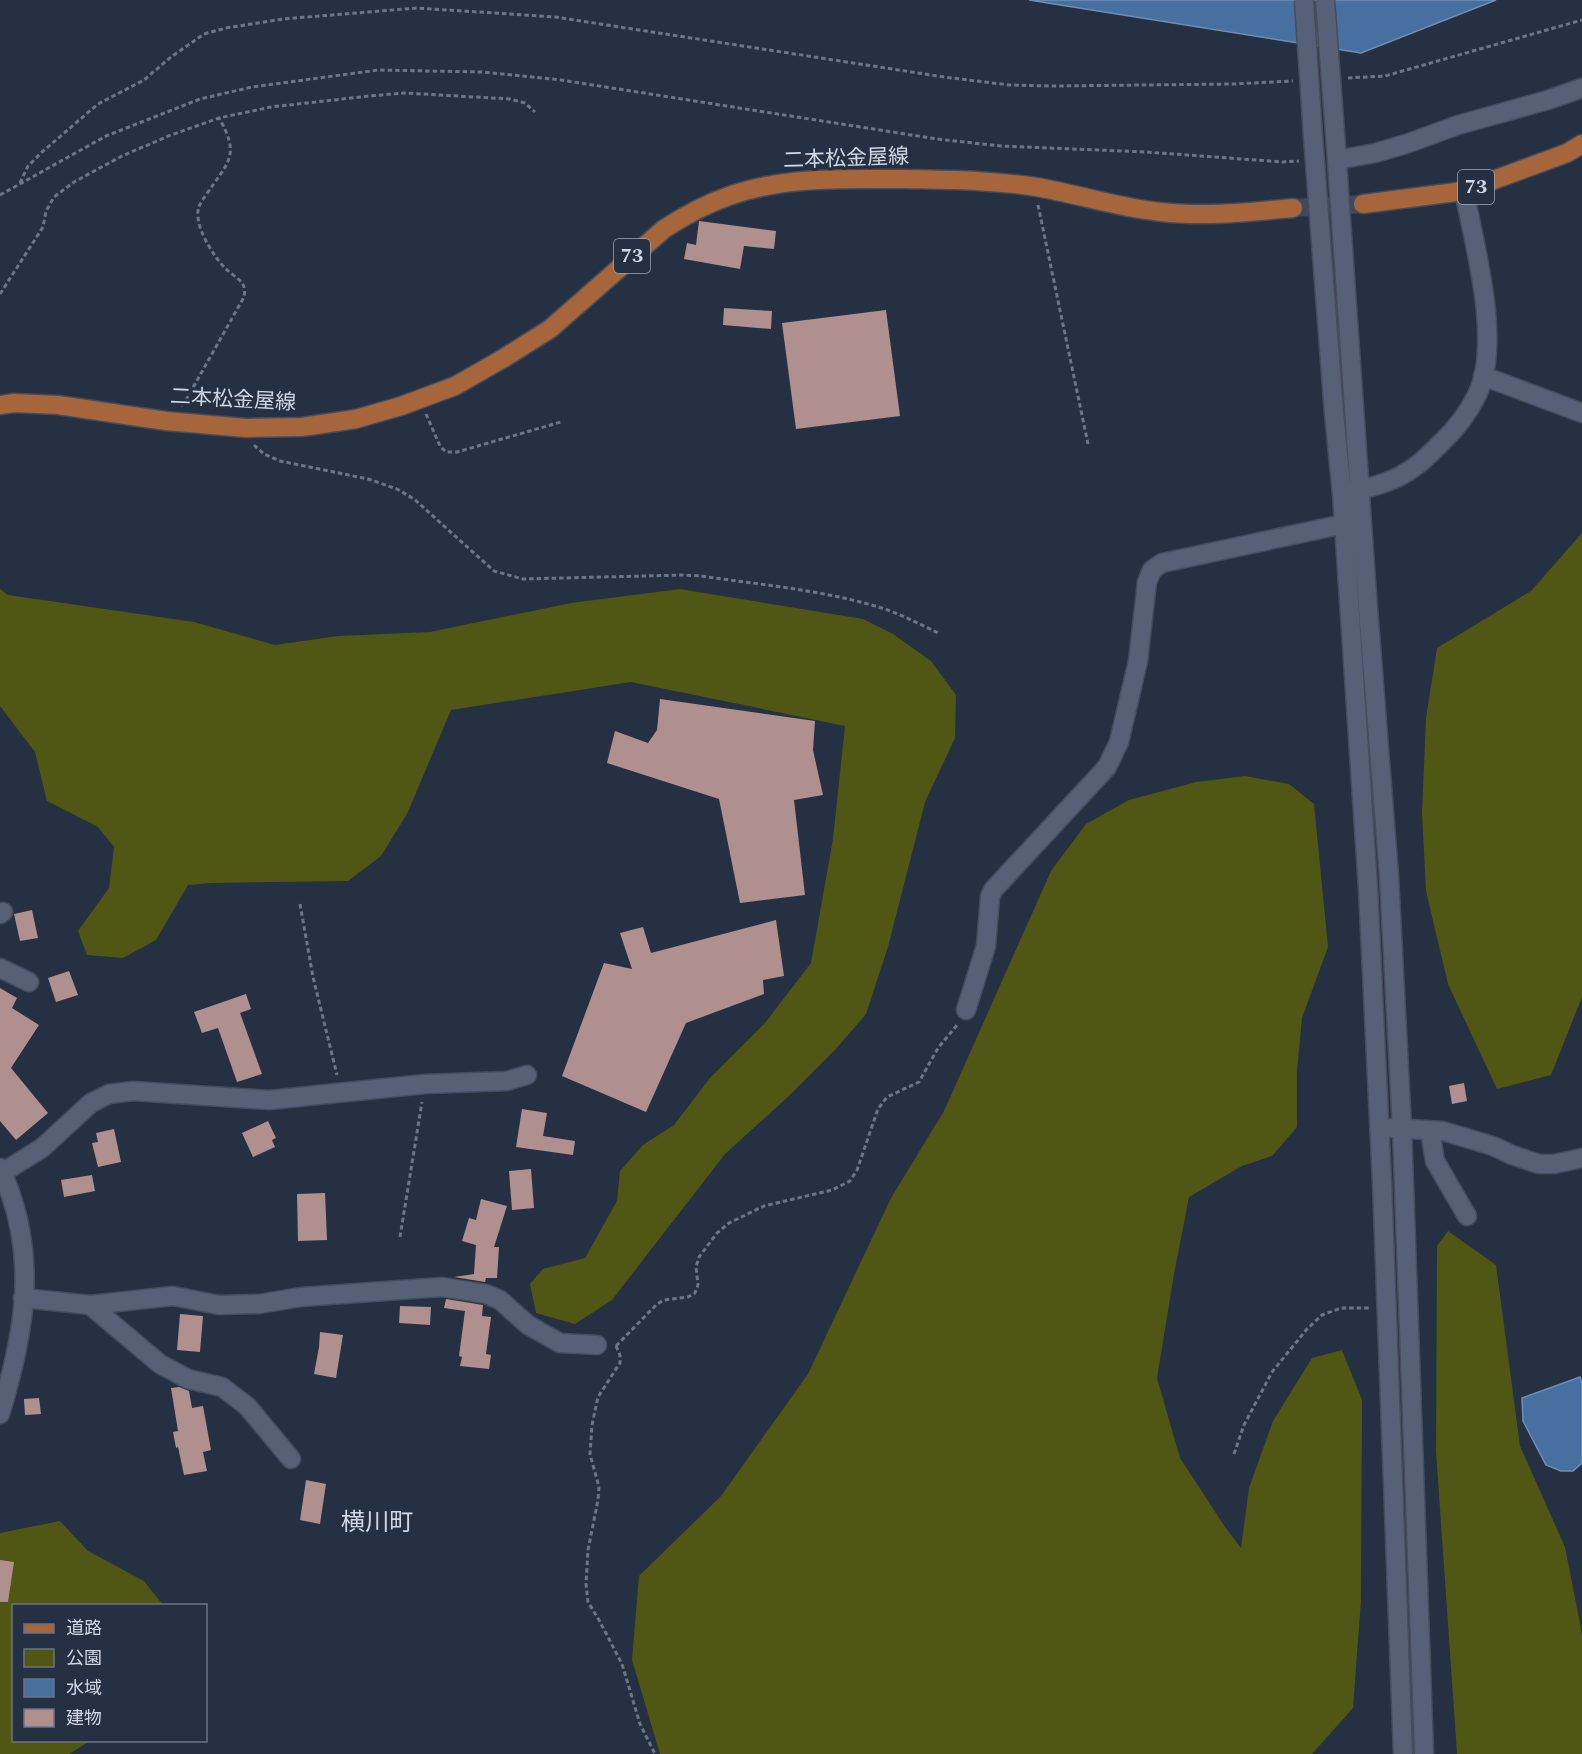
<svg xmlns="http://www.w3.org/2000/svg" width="1582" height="1754" viewBox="0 0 1582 1754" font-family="Spectral,'Noto Sans JP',serif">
<rect width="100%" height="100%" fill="#263043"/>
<!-- green -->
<path fill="#505613" d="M1582,533V997L1551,1075L1497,1089L1448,984L1426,891L1422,813L1426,718L1437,648L1531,591Z
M0,589L8,595L194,622L275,645L338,636L430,632L571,603L680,589L863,619L893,634L931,661L956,695L955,738L925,802L888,947L866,1014L835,1050L790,1095L725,1154L612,1300L575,1324L536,1313L530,1284L543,1269L585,1258L617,1201L620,1171L643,1145L674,1125L710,1078L765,1023L811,963L833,839L845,726L631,682L451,710L407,814L381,856L348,881L210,883L188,885L156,940L123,958L87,955L78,931L109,888L114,847L98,827L47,801L35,752L0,706Z
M1245,776L1289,784L1314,804L1328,947L1302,1018L1297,1071V1127L1272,1156L1242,1166L1189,1197L1174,1274L1157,1378L1180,1458L1225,1527L1241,1548L1249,1488L1273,1421L1312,1358L1342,1350L1362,1400L1361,1600L1353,1708L1312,1754H660L632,1660L639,1576L721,1496L808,1374L891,1198L944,1111L1051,871L1086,824L1129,800L1196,782Z
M1448,1231L1496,1265L1520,1446L1565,1547L1578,1613L1582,1636V1754H1457L1436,1451L1437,1246Z
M60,1521L88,1551L144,1581L163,1605L14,1606V1740L90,1741L69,1754H0V1533Z"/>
<!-- water -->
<path fill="#476f9f" stroke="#708eb4" stroke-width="1.5" d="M1029,0H1496L1361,53Z
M1580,1377L1582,1383V1463L1573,1471H1561L1546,1465L1523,1421L1522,1398Z"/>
<!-- building -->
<path fill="#af908f" d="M699,221L776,231L774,249L744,246L740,269L684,259L687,243L696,245Z
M724,308L772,311L771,329L723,325Z
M886,310L900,416L796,429L782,323Z
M660,699L815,721L813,750L823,795L794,800L805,895L740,903L719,799L607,763L615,731L648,743L657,730Z
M32,910L38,938L20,941L14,914Z
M776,920L784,976L763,980L764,994L686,1023L646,1112L562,1076L604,963L632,969L620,933L643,927L651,953Z
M69,971L78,995L56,1002L48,978Z
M0,988L17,998L12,1008L39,1025L11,1068L48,1113L16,1140L0,1121Z
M246,994L251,1009L240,1013L262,1074L237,1082L218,1028L202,1033L194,1012Z
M1464,1083L1467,1101L1452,1104L1449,1086Z
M522,1109L547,1113L543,1136L575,1141L573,1155L516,1147Z
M268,1121L276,1138L272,1140L275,1147L253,1157L242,1133Z
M114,1129L121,1162L98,1167L92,1143L98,1142L96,1133Z
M531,1169L534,1208L512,1210L509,1171Z
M92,1175L95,1191L64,1197L61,1180Z
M325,1193L327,1240L298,1241L297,1194Z
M481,1199L507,1206L494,1247H499L497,1278H486L485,1282L454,1277L474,1274L476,1245L462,1241L469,1218L476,1220Z
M446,1299L483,1305L482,1316L491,1317L486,1354L491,1355L489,1369L460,1366L462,1357L459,1356L465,1311L444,1308Z
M400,1306L431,1307L430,1325L399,1323Z
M180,1314L203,1316L200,1352L177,1350Z
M320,1332L343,1335L336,1378L314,1374L319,1347Z
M179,1387L189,1391L192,1408L203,1406L211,1450L203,1452L207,1471L184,1475L178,1447L176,1448L173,1432L178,1431L171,1388Z
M39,1398L41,1414L25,1415L24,1399Z
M306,1480L326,1484L320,1524L300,1520Z
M0,1560L14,1562L8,1602H0Z"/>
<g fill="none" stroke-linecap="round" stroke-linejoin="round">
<!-- major-tunnel -->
<path stroke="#40495b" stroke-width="18" stroke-dasharray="18 9" stroke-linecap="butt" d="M1293,208L1363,204"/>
<!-- minor casing -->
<g stroke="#454d5d" stroke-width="21">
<path id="minor" d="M1335,133L1367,596L1389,876L1402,1129L1424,1754
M1313,136L1334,413L1342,494L1368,888L1382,1182L1403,1754
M1337,160L1375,153L1406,144L1458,125L1548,100L1582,88
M1483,376L1582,413
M1349,492C1367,488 1386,484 1402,475C1417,467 1429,455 1441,443C1455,430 1468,413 1477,395C1502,343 1475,247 1464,191
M0,914L3,912
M0,968L29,982
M966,1010L986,946L990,897L993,890L1107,767L1119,742L1138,661L1147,582L1152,570L1162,563L1344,524
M1392,1128L1443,1131L1493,1146L1512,1155L1539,1164H1554L1582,1158
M1430,1131L1435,1161L1467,1216
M0,1168C39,1251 26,1329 0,1414
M2,1173L42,1148L91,1103L109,1094L133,1091L269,1100L425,1084L507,1081L527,1075
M23,1298L90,1305L173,1296L219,1305L259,1304L301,1297L442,1287L486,1294L500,1300L528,1325L560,1343L597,1345
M90,1305L160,1364L188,1379L222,1387L247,1406L291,1459"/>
</g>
<!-- major casing -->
<g stroke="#454d5d" stroke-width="21">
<path id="major" d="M1363,204L1464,191L1567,153L1582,144
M0,405L14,403L58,405L166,421L246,428L302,427L356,419L401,406L455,386L504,358L550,329L664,229C684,216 706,204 729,196C785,176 846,179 904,179C948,180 993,180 1036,187C1078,194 1119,208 1161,212C1205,217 1249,212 1293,208"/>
</g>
<!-- path -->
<path stroke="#6d7686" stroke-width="3" stroke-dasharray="4.5 3" stroke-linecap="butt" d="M1348,78L1385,76L1582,20
M20,183L28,166L42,152L98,104L144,80L171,57L204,34L226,28L283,19L417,8L555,17L944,77L1009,85L1053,86L1234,84L1293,81
M0,195L106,136L200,99L252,87L378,70L483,72L561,80L937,139L1001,146L1146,152L1283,162L1299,161
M1038,205L1088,444
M0,294L43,227L46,211L54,197L74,182L122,156L171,135L219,118L271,107L369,96L404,93L510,99L525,103L535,112
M181,406L186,400L244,297C245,292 245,287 242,283C238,278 230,273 225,268C214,257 198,231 198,216C197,207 201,202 206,195C228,162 241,156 219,118
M426,414L440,446L446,452H457L561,422
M254,445L264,454L280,461L368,479L397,489L414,499L494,571L523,579L684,575L701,576C762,585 825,590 885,609C904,616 922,625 940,634
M300,904L313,977L337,1075
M400,1237L422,1102
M616,1346L657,1304L664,1300L688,1297L695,1293L698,1285L696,1267L699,1257L717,1233L729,1223L764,1206L832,1190L850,1181L857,1170L878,1109L887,1097L919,1082L938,1048L957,1025
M616,1346L620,1355V1363L598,1397L592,1425L590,1454L599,1487L598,1500L588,1550L586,1584L588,1602L599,1620L622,1664L640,1724L655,1754
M1234,1454L1244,1425L1272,1372L1307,1329L1322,1315L1341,1308H1370"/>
<!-- minor -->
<use href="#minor" stroke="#566177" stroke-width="18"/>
<!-- major -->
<use href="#major" stroke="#a6653a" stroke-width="18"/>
<!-- minor-bridge casing -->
<g stroke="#454d5d" stroke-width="21" stroke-linecap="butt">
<path id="minor-bridge" d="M1304,0L1313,136
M1325,0L1335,133"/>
</g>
<!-- minor-bridge -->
<use href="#minor-bridge" stroke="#566177" stroke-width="18"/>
</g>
<g text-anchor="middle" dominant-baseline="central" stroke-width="6" stroke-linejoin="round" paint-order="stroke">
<!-- shield labels -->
<g fill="#263043" stroke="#9ea6b4" stroke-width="1.5">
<rect x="1458" y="170" width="36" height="34" rx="4.5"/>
<rect x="614" y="239" width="36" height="34" rx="4.5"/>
</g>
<g font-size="20" font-weight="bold" fill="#d1d8e4">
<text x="1476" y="187">73</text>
<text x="632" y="256">73</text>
</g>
<!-- street labels -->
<g font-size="21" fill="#d1d8e4" stroke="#263043">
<text transform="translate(846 159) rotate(-2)">二本松金屋線</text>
<text transform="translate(233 400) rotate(3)">二本松金屋線</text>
</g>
<!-- quarter labels -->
<g font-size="24" fill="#d1d8e4" stroke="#263043">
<text x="377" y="1523">横川町</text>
</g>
</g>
<!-- legend -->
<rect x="12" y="1604" width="195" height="138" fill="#263043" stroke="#6a7383" stroke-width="1.5"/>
<rect x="24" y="1624" width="30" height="9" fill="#a6653a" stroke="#6a7383" stroke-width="1.5"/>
<text x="66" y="1634" font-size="18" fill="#d1d8e4">道路</text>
<rect x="24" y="1649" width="30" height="18" fill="#505613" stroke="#6a7383" stroke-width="1.5"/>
<text x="66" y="1664" font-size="18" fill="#d1d8e4">公園</text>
<rect x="24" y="1679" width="30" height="18" fill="#476f9f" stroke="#6a7383" stroke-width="1.5"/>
<text x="66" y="1694" font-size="18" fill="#d1d8e4">水域</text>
<rect x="24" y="1709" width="30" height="18" fill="#af908f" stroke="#6a7383" stroke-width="1.5"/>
<text x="66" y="1724" font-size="18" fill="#d1d8e4">建物</text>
</svg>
